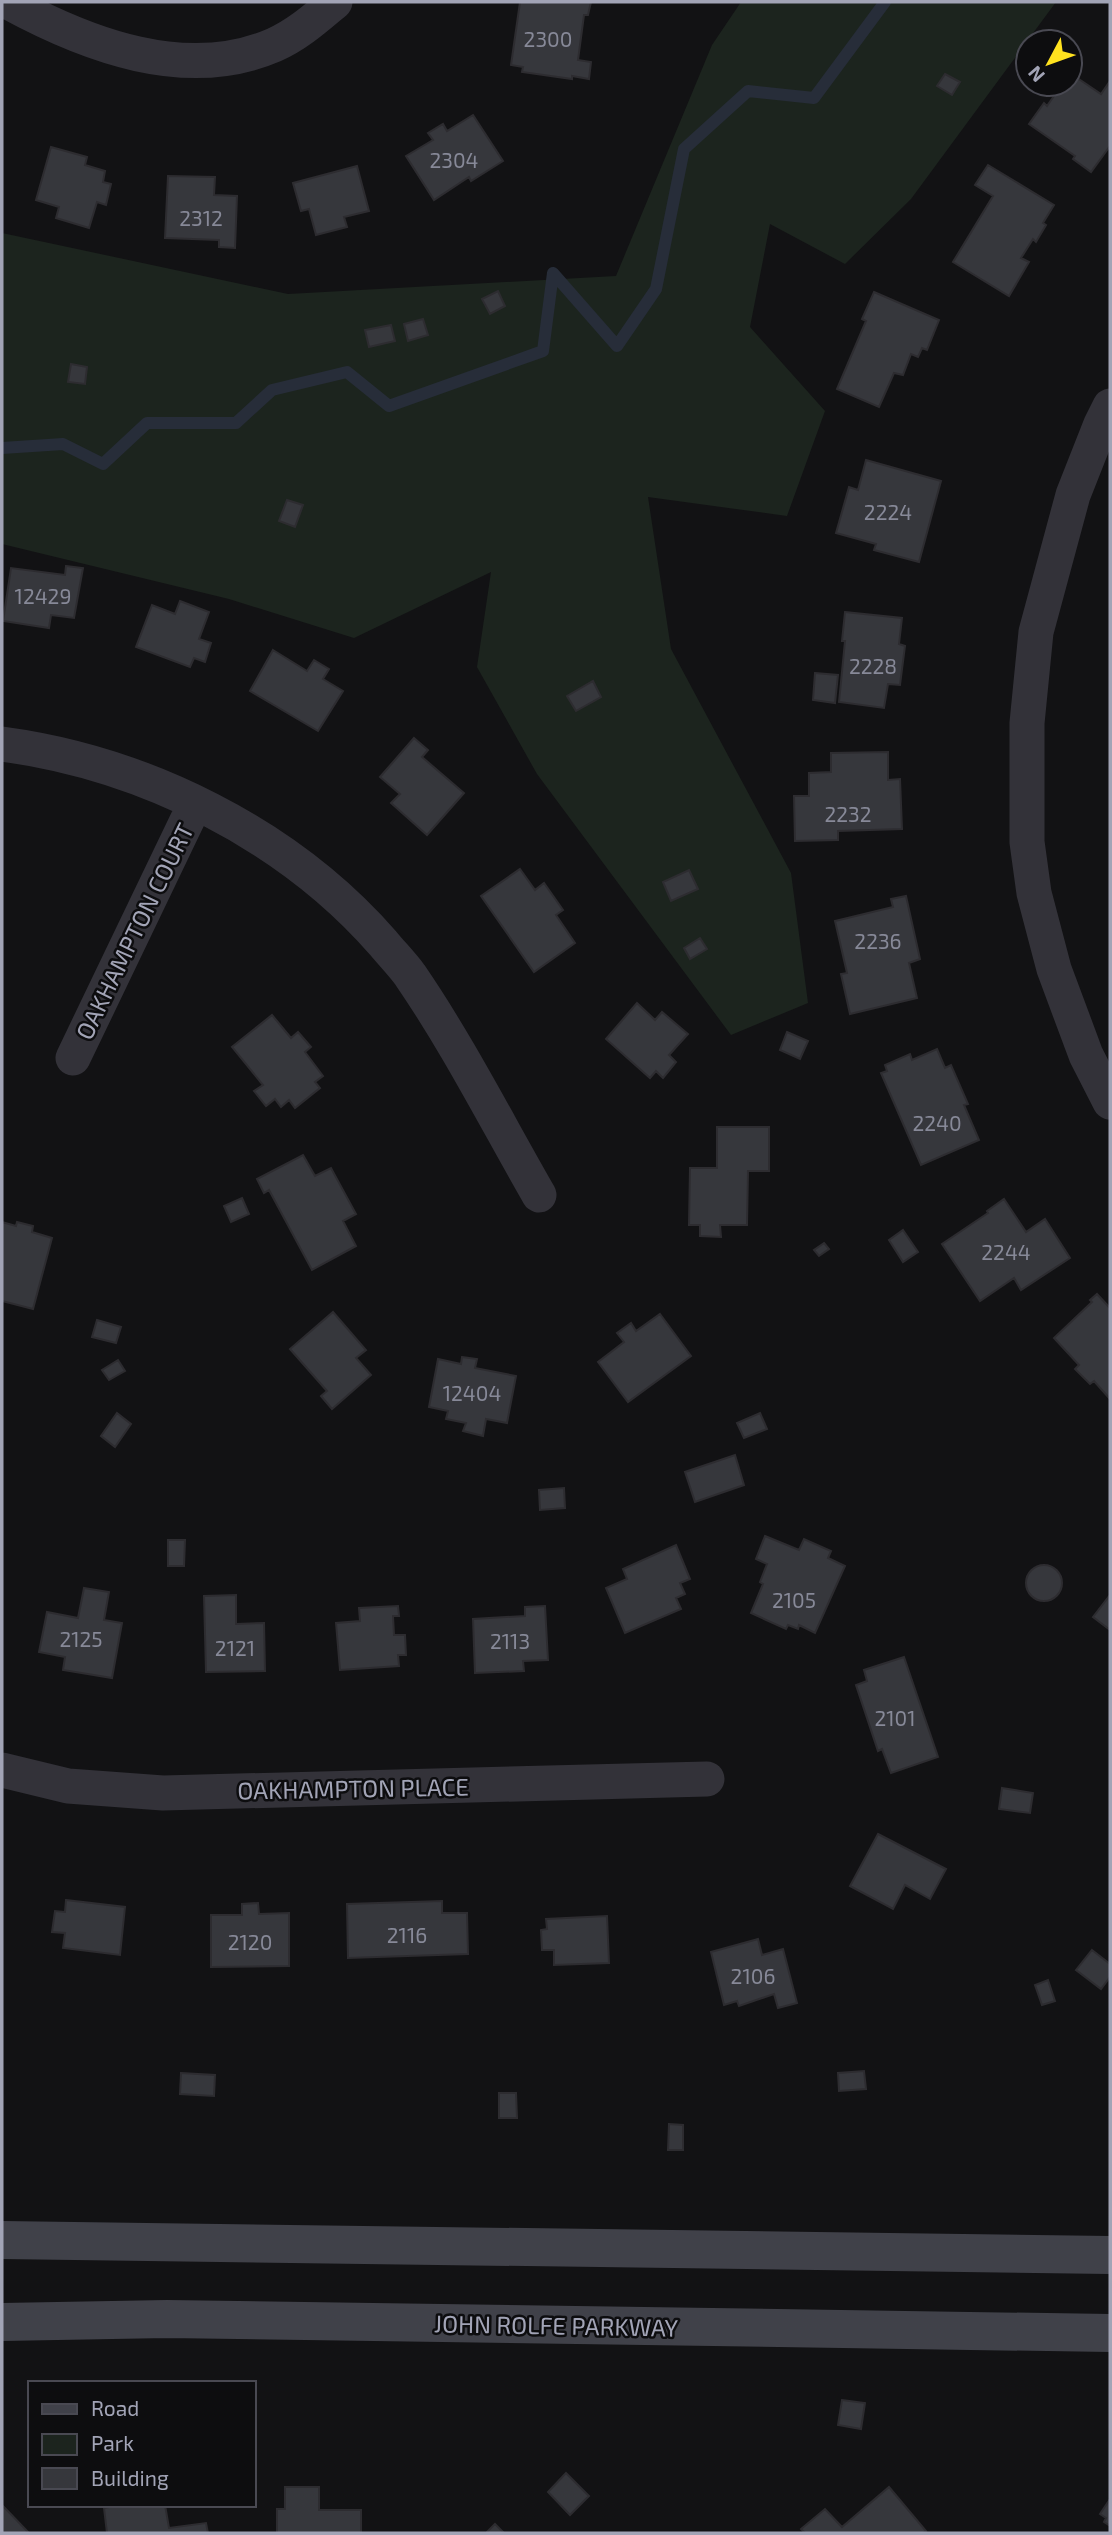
<svg xmlns="http://www.w3.org/2000/svg" width="1112" height="2535" viewBox="0 0 1112 2535" font-family="'Exo 2',sans-serif">
<rect width="100%" height="100%" fill="#121214"/>
<!-- green -->
<path fill="#1c241e" d="M741,2H1056L911,199L845,264L770,224L750,327L825,411L787,516L648,497L671,649L791,873L808,1003L731,1035L537,774L477,667L491,572L354,638L229,599L2,544V233L288,294L616,276L712,45Z"/>
<g fill="none" stroke-linecap="round" stroke-linejoin="round">
<!-- stream -->
<path stroke="#272d39" stroke-width="12" d="M2,448L63,444L103,464L147,423H236L272,390L347,372L389,406L543,351L553,273L617,346L656,289L684,149L748,91L814,98L885,2"/>
</g>
<!-- building -->
<path fill="#36373c" stroke="#2d2c30" stroke-width="2" d="M520,2H591L588,15H584L578,60L591,62L589,79L572,76V79L522,72L523,67L511,65Z
M1070,73L1101,94L1110,81V146L1091,172L1073,159L1075,156L1029,124L1044,103L1047,106L1056,93L1044,84H1070Z
M945,74L960,82L952,95L937,86Z
M473,115L503,161L471,181L469,177L434,200L406,156L433,140L428,133L443,124L447,131Z
M51,147L87,157L85,165L105,171L103,182L111,184L106,205L97,202L89,228L56,218L59,207L36,200Z
M988,165L1054,205L1043,223L1046,225L1036,242L1033,239L1021,258L1029,262L1009,296L953,262L993,196L975,185Z
M357,166L369,211L344,217L347,227L316,235L309,209L301,211L293,183Z
M168,176L215,177L214,195L237,196L235,248L219,247V240L165,238Z
M498,291L505,306L490,314L482,299Z
M874,292L939,320L927,350L922,348L918,357L911,354L903,375L894,373L879,407L837,389L866,321L862,319Z
M423,319L428,335L408,341L404,324Z
M391,325L395,341L369,347L365,330Z
M71,364L87,367L85,384L68,382Z
M866,460L941,481L919,562L874,550L876,544L836,533L849,487L858,490Z
M287,500L303,505L295,527L279,521Z
M66,566L83,568L74,618L51,615L49,628L3,621L11,568L65,575Z
M180,601L209,612L199,639L211,643L205,662L194,658L190,667L136,647L152,605L175,614Z
M845,612L902,618L899,644L905,646L900,685L888,684L884,708L839,702L845,641H842Z
M273,650L307,671L314,660L329,669L323,679L343,691L318,731L250,691Z
M815,673L838,675L835,703L813,700Z
M593,681L601,697L576,711L567,696Z
M414,738L428,750L422,757L464,793L427,835L391,803L400,794L380,777Z
M888,752V780L900,779L902,829L838,831V840L795,841L794,796H809V773L831,772V753Z
M520,869L535,890L544,883L563,910L556,915L575,943L534,972L481,896Z
M689,870L698,889L671,901L663,882Z
M906,896L920,959L909,963L917,998L850,1014L841,974L847,973L835,921L893,907L891,899Z
M700,938L707,949L690,959L684,948Z
M637,1003L655,1020L662,1012L688,1034L669,1055L676,1062L663,1078L656,1071L650,1078L606,1039Z
M272,1015L291,1038L298,1032L311,1047L305,1052L323,1076L315,1082L320,1088L295,1108L289,1100L281,1107L275,1099L266,1106L254,1091L263,1085L232,1047Z
M787,1032L808,1041L800,1059L780,1050Z
M937,1049L945,1068L951,1065L968,1104L964,1105L979,1140L921,1165L881,1073L887,1071L885,1065L910,1054L912,1060Z
M717,1127H769V1171H748L747,1225H720L721,1237L700,1236V1225H689L690,1168H717Z
M303,1155L315,1176L331,1168L356,1214L343,1221L356,1246L312,1270L269,1190L264,1193L257,1179Z
M242,1198L249,1214L231,1222L224,1206Z
M1004,1199L1026,1232L1045,1219L1070,1258L1021,1290L1014,1278L980,1301L942,1244L988,1213L987,1211Z
M2,1222L16,1226L17,1222L33,1226L32,1232L52,1238L33,1309L2,1301Z
M903,1230L918,1252L903,1262L889,1240Z
M824,1243L829,1249L819,1256L814,1250Z
M1097,1294L1110,1308V1399L1094,1381L1090,1384L1075,1369L1079,1365L1054,1338L1092,1302L1090,1300Z
M333,1312L366,1350L356,1358L371,1375L332,1409L321,1396L327,1391L290,1349Z
M660,1314L691,1356L628,1402L598,1362L624,1342L617,1333L631,1323L636,1331Z
M97,1320L121,1327L116,1343L92,1337Z
M462,1357L477,1359L475,1368L516,1376L507,1423L486,1419L483,1436L463,1431L466,1423L446,1419L448,1411L429,1407L438,1359L461,1364Z
M118,1360L125,1371L109,1380L102,1370Z
M117,1413L131,1424L115,1447L101,1436Z
M760,1413L767,1429L744,1438L737,1423Z
M735,1455L744,1485L695,1502L685,1472Z
M564,1488L565,1508L540,1510L539,1490Z
M765,1536L799,1550L804,1539L831,1551L828,1558L845,1566L815,1633L799,1625L798,1629L788,1625L786,1629L751,1613L763,1584L760,1582L767,1564L756,1559Z
M168,1540H185L184,1566H168Z
M676,1545L690,1579L680,1583L685,1594L676,1598L681,1609L625,1633L606,1588L627,1579L623,1569Z
M1026 1583a18 18 0 1 1 36 0a18 18 0 1 1-36 0Z
M84,1588L109,1592L104,1620L122,1623L112,1678L63,1670L65,1657L39,1652L47,1612L78,1618Z
M236,1595V1624L264,1623L265,1671L206,1672L204,1596Z
M1110,1595V1630L1093,1617Z
M398,1606L399,1616H393L394,1635H405L406,1655H398L399,1666L340,1670L336,1623L360,1621L359,1608Z
M545,1606L548,1660L523,1661L524,1671L475,1673L473,1619L525,1616V1607Z
M904,1657L938,1757L891,1773L882,1749L878,1751L856,1685L867,1681L864,1670Z
M1002,1788L1033,1793L1030,1813L999,1809Z
M878,1834L946,1869L930,1899L905,1885L893,1909L850,1886Z
M66,1900L125,1907L120,1955L63,1948L65,1933L52,1932L55,1911L65,1912Z
M442,1901V1913H467L468,1954L348,1958L347,1904Z
M258,1903L259,1914L289,1913V1966L211,1967V1915H242V1904Z
M607,1916L609,1963L554,1965V1950H542L541,1930L547,1929L546,1919Z
M758,1939L762,1955L783,1949L797,2003L778,2008L774,1994L739,2006L737,2001L724,2005L711,1952Z
M1092,1950L1110,1964V1977L1101,1989L1076,1970Z
M1048,1980L1055,2001L1042,2005L1035,1985Z
M864,2071L866,2089L839,2091L838,2073Z
M181,2073L215,2075L214,2096L180,2094Z
M499,2093H516L517,2118H499Z
M669,2124L683,2125V2150H668Z
M842,2400L865,2403L861,2429L838,2425Z
M566,2473L589,2496L570,2515L548,2492Z
M285,2487H319V2510H361V2533H277V2509H285Z
M889,2487L926,2531L923,2533H805L801,2529L825,2509L842,2527Z
M1110,2499V2526L1104,2522L1106,2518L1100,2514Z
M2,2505L29,2533H2Z
M119,2505H165L169,2528L206,2523L208,2533H107L104,2508Z
M495,2524L504,2533H486Z"/>
<g fill="none" stroke-linecap="round" stroke-linejoin="round">
<!-- street -->
<path stroke="#333239" stroke-width="35" d="M8,2C87,45 186,83 274,45C297,35 316,18 335,2
M1110,406L1101,424L1073,495L1036,632L1027,723V842L1034,893L1054,969L1086,1055L1110,1102
M2,744C144,763 288,834 383,943C392,954 402,964 410,975C458,1045 497,1122 539,1195
M73,1058L195,804
M2,1770L68,1786L163,1793L707,1779"/>
<!-- secondary -->
<path stroke="#404149" stroke-width="38" d="M2,2240L1110,2255
M2,2322L167,2319L1110,2333"/>
</g>
<g text-anchor="middle" dominant-baseline="central" stroke-width="5" stroke-linejoin="round" paint-order="stroke">
<!-- number labels -->
<g font-size="21" fill="#878998">
<text x="548" y="38">2300</text>
<text x="454" y="159">2304</text>
<text x="201" y="217">2312</text>
<text x="888" y="511">2224</text>
<text x="43" y="595">12429</text>
<text x="873" y="665">2228</text>
<text x="848" y="813">2232</text>
<text x="878" y="940">2236</text>
<text x="937" y="1122">2240</text>
<text x="1006" y="1251">2244</text>
<text x="472" y="1392">12404</text>
<text x="794" y="1599">2105</text>
<text x="81" y="1638">2125</text>
<text x="510" y="1640">2113</text>
<text x="235" y="1647">2121</text>
<text x="895" y="1717">2101</text>
<text x="407" y="1934">2116</text>
<text x="250" y="1941">2120</text>
<text x="753" y="1975">2106</text>
</g>
<!-- street labels -->
<g font-size="24" fill="#a2a4b6" stroke="#0d0d0f">
<text transform="translate(134 931) rotate(-64)">OAKHAMPTON COURT</text>
<text transform="translate(353 1788) rotate(-1)">OAKHAMPTON PLACE</text>
<text transform="translate(556 2325) rotate(1)">JOHN ROLFE PARKWAY</text>
</g>
</g>
<!-- border -->
<rect width="1112" height="2535" fill="none" stroke="#a2a4b6" stroke-width="7"/>
<!-- legend -->
<rect x="28" y="2381" width="228" height="126" fill="#0d0d0f" stroke="#494952" stroke-width="2"/>
<rect x="42" y="2404" width="35" height="10" fill="#404149" stroke="#494952" stroke-width="2"/>
<text x="91" y="2416" font-size="21" fill="#a2a4b6">Road</text>
<rect x="42" y="2434" width="35" height="21" fill="#1c241e" stroke="#494952" stroke-width="2"/>
<text x="91" y="2451" font-size="21" fill="#a2a4b6">Park</text>
<rect x="42" y="2468" width="35" height="21" fill="#36373c" stroke="#494952" stroke-width="2"/>
<text x="91" y="2486" font-size="21" fill="#a2a4b6">Building</text>
<!-- north arrow -->
<g transform="translate(1049 63) rotate(229)"><circle r="33" fill="#0d0d0f" stroke="#494952" stroke-width="2"/>
<path d="M0-5L12 26L0 18L-12 26Z" fill="#ffe21f"/>
<text y="-10" font-size="19" font-weight="bold" text-anchor="middle" fill="#a2a4b6">N</text>
</g>
</svg>
